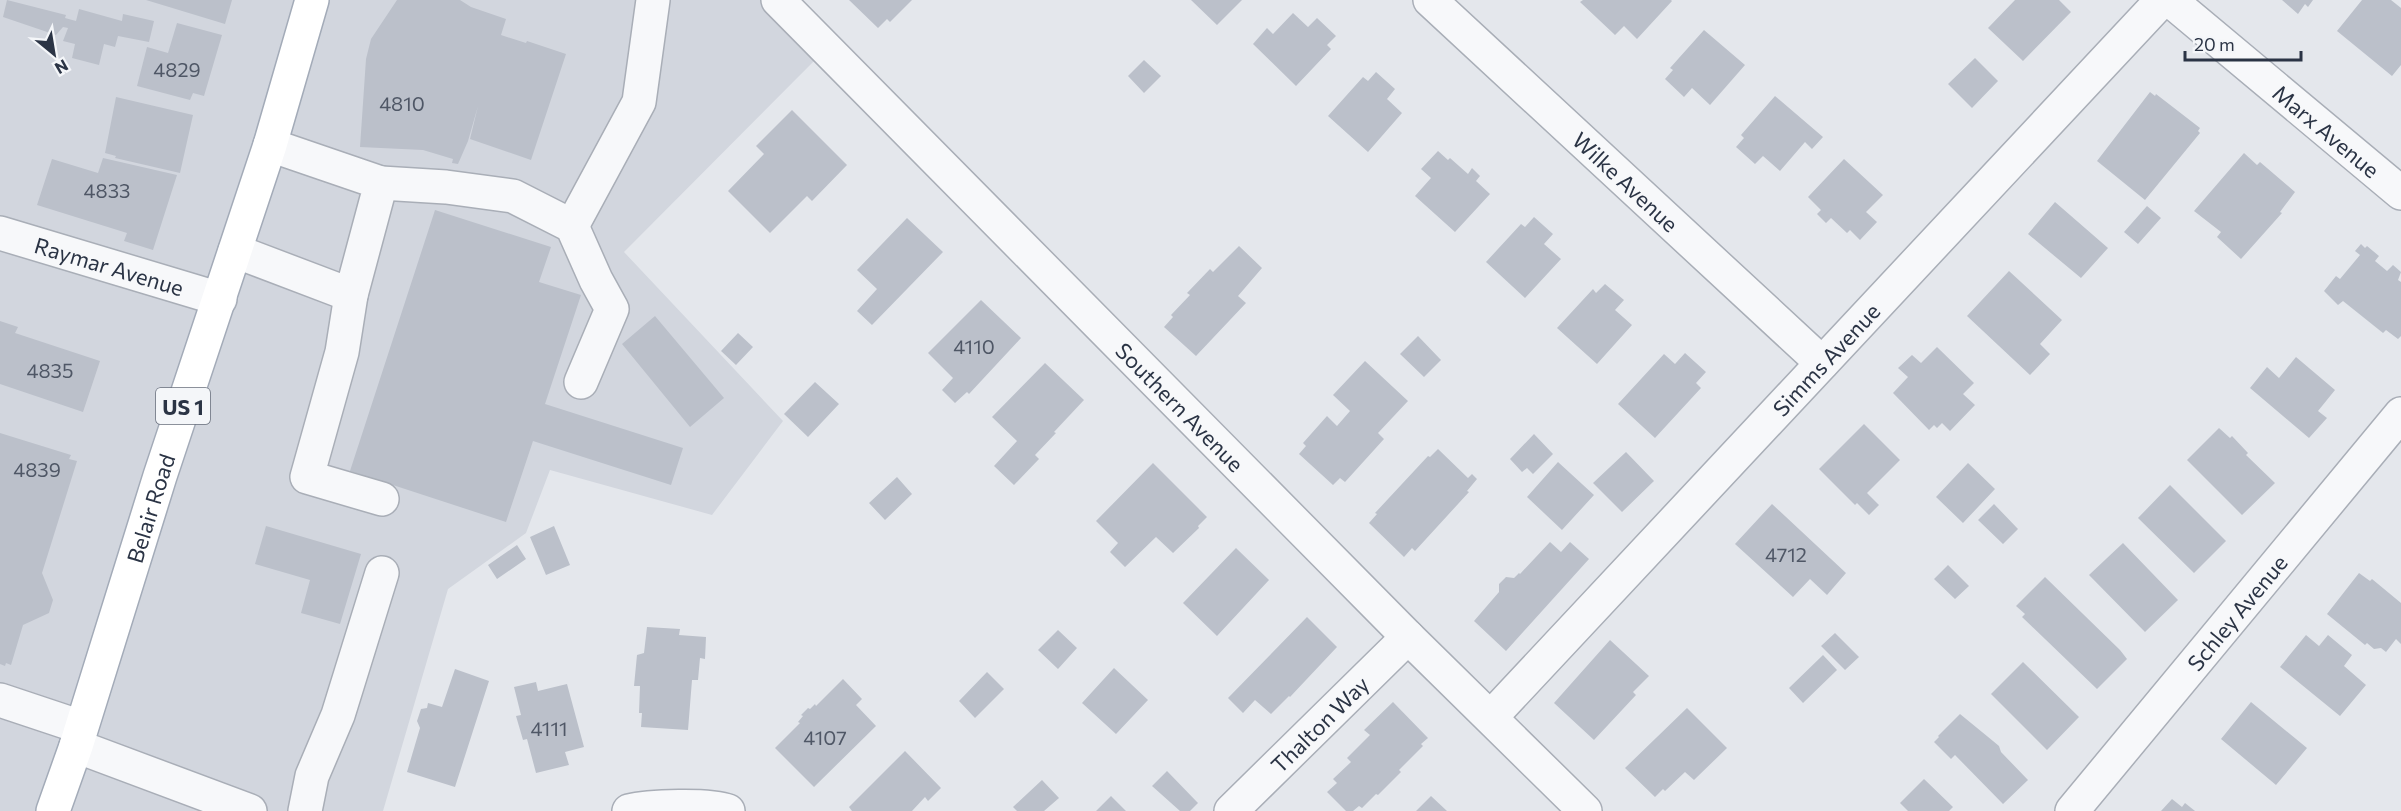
<svg xmlns="http://www.w3.org/2000/svg" width="2401" height="811" viewBox="0 0 2401 811" font-family="Commissioner,sans-serif">
<rect width="100%" height="100%" fill="#e4e7ec"/>
<!-- built -->
<path fill="#d2d6de" d="M0,0H770L821,54L624,252L783,421L712,515L550,470L526,533L448,589L383,811H0Z"/>
<!-- building -->
<path fill="#bbc0ca" d="M7,0L66,15L65,18L76,21L79,9L122,21L123,14L154,21L149,42L118,36L115,47L104,44L99,65L72,58L75,44L63,41L68,28L63,27L56,35L3,17Z
M146,0H232L225,24Z
M397,0H460L471,7L506,19L501,35L526,43L527,41L566,54L531,160L470,139L478,106L468,141L458,164L452,163L453,159L423,150L360,147L366,59L371,39Z
M849,0H912L890,22L887,19L878,28Z
M1191,0H1242L1217,25Z
M1583,0H1671L1672,1L1637,39L1624,26L1615,35L1580,2Z
M2015,0H2059L2071,12L2023,61L1988,28Z
M2282,0H2313L2308,7L2305,4L2298,14Z
M2362,0H2391L2401,8V65L2392,76L2337,31Z
M1293,13L1308,27L1317,18L1336,36L1327,45L1331,49L1296,86L1253,44L1267,28L1273,34Z
M177,23L222,35L204,96L193,93L190,100L137,86L147,47L168,53Z
M1704,30L1745,65L1710,105L1692,88L1684,97L1665,79L1673,70L1670,68Z
M1975,58L1998,81L1972,108L1948,84Z
M1144,60L1161,76L1144,93L1128,76Z
M1376,72L1395,89L1387,99L1402,113L1368,152L1328,116L1363,77L1368,81Z
M2150,92L2155,96L2156,94L2200,128L2198,131L2200,133L2145,200L2097,161Z
M1775,96L1823,137L1812,149L1805,142L1780,171L1763,156L1755,164L1736,147L1744,138L1741,135Z
M116,97L193,115L180,173L115,158L116,156L105,153Z
M792,110L847,165L812,201L807,196L770,233L728,191L764,154L756,146Z
M1438,151L1448,160L1450,158L1468,174L1472,168L1480,176L1476,181L1490,194L1455,232L1415,196L1431,178L1421,169Z
M2244,153L2257,165L2260,162L2295,192L2280,212L2282,213L2241,259L2217,237L2221,232L2194,211Z
M103,158L177,175L153,250L124,241L127,233L37,205L52,159L98,173Z
M1844,159L1883,195L1866,212L1877,222L1860,240L1850,230L1847,233L1831,218L1826,223L1817,214L1821,210L1808,197Z
M2055,202L2108,248L2081,278L2028,234Z
M2147,206L2161,218L2138,244L2124,232Z
M435,210L551,247L539,282L581,295L545,404L683,448L671,485L533,441L506,522L350,471Z
M1534,217L1553,234L1544,244L1561,259L1525,298L1486,262L1521,224L1525,227Z
M907,218L943,252L872,325L857,311L877,289L857,270Z
M2361,244L2365,248L2367,246L2379,256L2375,261L2387,271L2393,265L2401,272L2398,280L2401,282V336L2398,339L2386,330L2383,333L2343,301L2338,305L2324,291L2336,276L2340,279L2360,255L2355,251Z
M1239,246L1262,268L1238,296L1246,303L1196,356L1164,327L1173,317L1171,315L1190,295L1187,293L1210,269L1213,272Z
M2009,271L2062,320L2040,344L2050,354L2030,375L1967,316Z
M1605,284L1624,300L1615,310L1632,325L1597,364L1557,328L1593,289L1596,293Z
M981,300L1021,338L969,394L967,392L955,403L942,390L953,378L928,353Z
M655,316L724,398L690,427L622,344Z
M0,321L18,327L15,333L100,361L83,412L0,384Z
M738,333L753,347L736,365L721,351Z
M1418,336L1441,360L1424,377L1400,354Z
M1937,347L1974,383L1963,394L1975,405L1950,431L1942,423L1937,428L1934,425L1929,430L1893,393L1908,377L1898,368L1912,355L1921,363Z
M1685,353L1706,372L1696,383L1701,388L1655,438L1618,404L1664,354L1675,364Z
M2296,357L2335,390L2318,411L2327,418L2309,438L2250,388L2267,367L2279,378Z
M1365,361L1408,401L1378,433L1384,439L1345,482L1340,478L1333,485L1299,454L1306,446L1303,443L1327,416L1337,426L1350,411L1333,395Z
M1045,363L1084,400L1054,432L1056,433L1035,455L1039,459L1014,485L994,466L1017,441L992,417Z
M815,382L839,404L808,437L784,414Z
M1864,424L1900,460L1867,493L1879,505L1869,515L1857,503L1855,505L1819,469Z
M2219,428L2230,438L2232,436L2248,453L2246,455L2275,483L2242,515L2187,460Z
M0,433L71,455L69,459L77,461L42,573L53,600L49,613L23,625L11,665L6,663L5,666L0,664Z
M1534,434L1553,454L1533,474L1527,468L1522,472L1510,459Z
M1438,449L1468,478L1472,474L1477,479L1467,491L1469,492L1415,551L1412,548L1404,557L1369,523L1377,514L1375,513L1428,456L1430,457Z
M1626,452L1654,481L1622,512L1593,483Z
M1558,462L1594,495L1562,530L1527,497Z
M1153,463L1207,517L1198,526L1199,528L1173,553L1156,537L1125,567L1110,552L1118,543L1096,521Z
M1968,463L1995,489L1963,523L1936,497Z
M897,477L912,494L885,520L869,503Z
M2170,485L2226,541L2194,573L2138,518Z
M1772,504L1846,573L1827,595L1810,579L1793,597L1735,544Z
M1994,504L2018,529L2003,544L1978,520Z
M266,526L361,554L340,624L301,613L310,580L255,564Z
M554,526L570,565L546,575L530,537Z
M1550,542L1561,552L1570,542L1589,559L1506,651L1474,621L1499,592V584L1506,577L1514,578L1519,573L1520,574Z
M2123,543L2178,600L2145,632L2089,575Z
M517,545L526,559L497,579L488,565Z
M1236,548L1269,580L1217,636L1183,603Z
M1948,565L1969,586L1955,599L1934,579Z
M2359,573L2370,581L2372,579L2401,603V644L2396,639L2386,652L2381,648L2374,649L2367,643L2365,645L2327,614Z
M2045,577L2120,650L2127,659L2097,689L2022,617L2025,614L2016,606Z
M1307,617L1337,647L1290,697L1289,696L1271,714L1255,700L1243,713L1228,698Z
M647,627L680,629L679,635L706,637L705,659L700,658L698,680H692L688,730L641,727L642,713H639L640,686H634L637,655L644,653Z
M1058,630L1077,648L1058,669L1038,650Z
M1835,633L1859,657L1845,670L1821,646Z
M2306,635L2319,646L2328,635L2352,655L2344,666L2366,685L2340,716L2280,667Z
M1610,640L1649,676L1633,692L1636,695L1594,740L1554,703Z
M1823,655L1837,670L1803,703L1789,688Z
M2023,662L2079,717L2047,750L1991,694Z
M1114,668L1148,700L1116,734L1082,703Z
M455,669L489,681L455,787L407,772L420,728L417,721L421,709L427,708L428,703L442,707Z
M987,672L1004,689L975,718L959,701Z
M843,679L862,699L856,705L876,726L814,787L775,748L800,723L798,722L803,716L801,715L808,708L810,709L815,704L816,706Z
M536,682L538,691L567,684L584,747L565,752L569,765L536,773L527,739L523,740L516,716L521,715L514,687Z
M1393,702L1428,738L1421,744L1423,746L1399,770L1401,772L1378,795L1376,794L1362,808L1359,806L1353,811H1346L1327,792L1337,783L1333,779L1351,762L1347,758L1370,735L1364,730Z
M2251,702L2307,748L2276,785L2221,739Z
M1687,708L1727,748L1694,780L1685,772L1665,791L1663,789L1655,797L1625,768Z
M1960,714L1993,741L1999,746L2001,752L2028,780L2003,804L1955,755L1951,759L1934,742L1939,737L1938,736Z
M905,751L941,788L928,801L925,797L912,811H852L849,807Z
M1167,771L1198,803L1190,811H1180L1152,786Z
M1924,779L1953,807L1949,811H1908L1900,803Z
M1042,780L1059,798L1044,811H1017L1013,807Z
M1111,796L1126,811H1096Z
M1431,796L1447,811H1416Z
M2172,799L2182,807L2185,803L2195,811H2161Z"/>
<g fill="none" stroke-linecap="round" stroke-linejoin="round">
<!-- minor casing -->
<g stroke="#a9aeb7" stroke-width="36">
<g id="minor">
<path id="s1" d="M778,0L1408,637L1585,811"/>
<path id="s2" d="M1430,0L1822,363"/>
<path id="s3" d="M2170,0L2401,193"/>
<path d="M381,183L446,187L513,196L572,226L596,280L612,309L581,382"/>
<path d="M572,226L639,102L653,0"/>
<path id="s4" d="M0,233L220,299"/>
<path d="M235,251L351,295L381,183L270,145"/>
<path d="M351,295L342,352L307,477L382,499"/>
<path d="M0,700L81,727"/>
<path id="s5" d="M1491,717L2162,0"/>
<path d="M76,746L250,811"/>
<path d="M305,811L312,776L338,715L382,573"/>
<path d="M629,811C648,806 710,804 728,811"/>
<path id="s6" d="M1231,811L1408,637"/>
<path id="s7" d="M2072,811L2401,414"/>
</g>
</g>
<!-- major casing -->
<g stroke="#a3abb8" stroke-width="36">
<g id="major">
<path id="s8" d="M53,811L76,746L160,476L270,145L312,0"/>
</g>
</g>
<!-- minor -->
<use href="#minor" stroke="#f7f8fa" stroke-width="33"/>
<!-- major -->
<use href="#major" stroke="#fff" stroke-width="33"/>
</g>
<g text-anchor="middle" dominant-baseline="central" stroke-width="4.5" stroke-linejoin="round" paint-order="stroke">
<!-- number labels -->
<g font-size="20" fill="#4f5766">
<text x="177" y="69">4829</text>
<text x="402" y="103">4810</text>
<text x="107" y="190">4833</text>
<text x="974" y="346">4110</text>
<text x="50" y="370">4835</text>
<text x="37" y="469">4839</text>
<text x="1786" y="554">4712</text>
<text x="549" y="728">4111</text>
<text x="825" y="737">4107</text>
</g>
<!-- shield labels -->
<rect fill="#f4f6f9" stroke="#676e7b" stroke-width="1.5" x="156" y="388" width="54" height="36" rx="4.5"/>
<g font-size="21" font-weight="bold" fill="#2b3445">
<text x="183" y="406">US 1</text>
</g>
<!-- street labels -->
<g font-size="22" fill="#2b3445" stroke="#f4f6f9">
<text stroke="none"><textPath href="#s3" startOffset="204">Marx Avenue</textPath></text>
<text stroke="none"><textPath href="#s2" startOffset="267">Wilke Avenue</textPath></text>
<text stroke="none"><textPath href="#s4" startOffset="114">Raymar Avenue</textPath></text>
<text stroke="none"><textPath href="#s5" startOffset="490">Simms Avenue</textPath></text>
<text stroke="none"><textPath href="#s1" startOffset="572">Southern Avenue</textPath></text>
<text stroke="none"><textPath href="#s8" startOffset="318">Belair Road</textPath></text>
<text stroke="none"><textPath href="#s7" startOffset="258">Schley Avenue</textPath></text>
<text stroke="none"><textPath href="#s6" startOffset="124">Thalton Way</textPath></text>
</g>
</g>
<!-- north arrow -->
<g transform="translate(54 54) rotate(150)" stroke="#f4f6f9" stroke-width="4.5" paint-order="stroke">
<path d="M0-4.5L10 22L0 15L-10 22Z" fill="#2b3445"/>
<text y="-9" font-size="16" font-weight="bold" text-anchor="middle" fill="#2b3445">N</text>
</g>
<!-- scale -->
<path d="M2185 51v9h116v-9" fill="none" stroke="#2b3445" stroke-width="3"/>
<text x="2194" y="51" font-size="18" fill="#2b3445" stroke="#f4f6f9" stroke-width="4.5" paint-order="stroke">20 m</text>
</svg>
